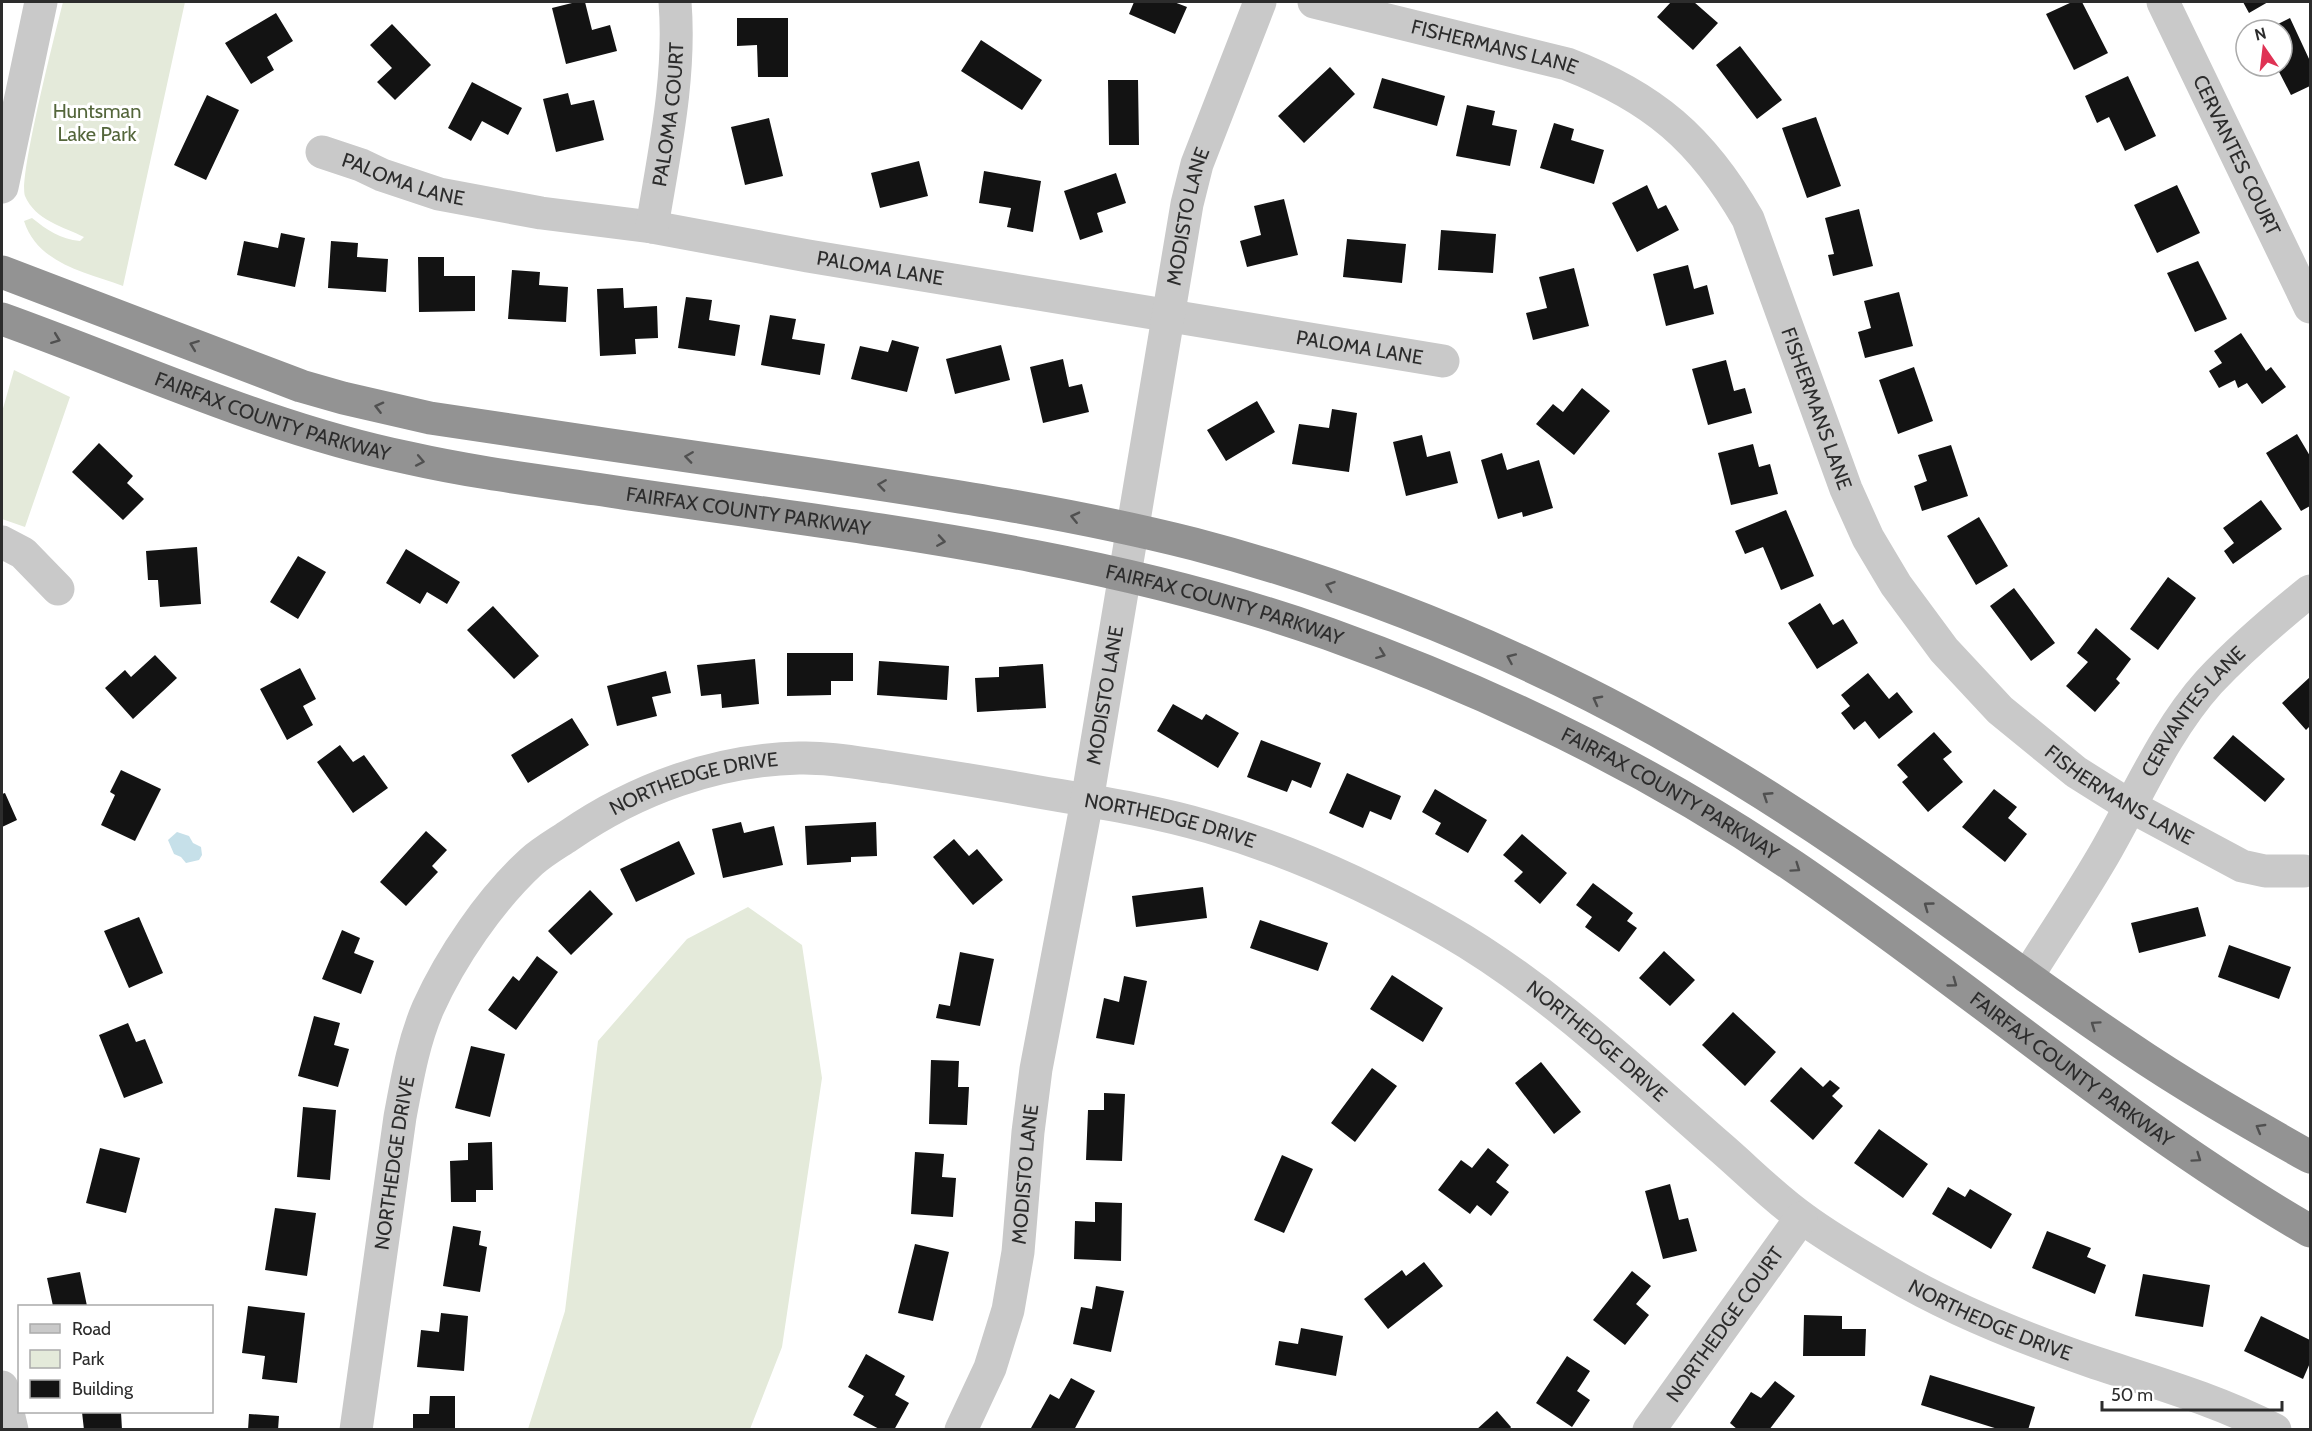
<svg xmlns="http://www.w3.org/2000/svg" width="2312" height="1431" viewBox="0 0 2312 1431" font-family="Cabin,sans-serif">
<rect width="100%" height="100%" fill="#fff"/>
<!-- green -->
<path fill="#e4eada" d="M63,2H185L123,286C85,272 38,264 24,221L32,218C47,230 60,239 80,241L84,237C64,227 35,220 25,196C18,179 56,30 63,2Z
M14,370L70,397L25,527L2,519V412Z
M748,907L802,945L822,1078L782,1347L750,1429H528L565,1311L598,1041L687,939Z"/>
<!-- water -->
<path fill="#c6e0e9" d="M177,832L189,836L193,843L201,847L202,855L199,860L186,863L181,857L174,854L168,840Z"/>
<!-- building -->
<path fill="#131313" d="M576,2H585L592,30L610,25L617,51L566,64L552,8Z
M1134,2H1174L1187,7L1175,34L1129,14Z
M1671,2H1694L1718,23L1693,50L1657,17Z
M2072,2H2082L2108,53L2074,70L2046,14Z
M2243,2H2268L2249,13Z
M276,13L293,41L267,57L274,70L251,84L225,43Z
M737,18H788V77H758L757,45L737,46Z
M2290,18L2310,61V86L2291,95L2276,66H2282V30H2266Z
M392,24L431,65L395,100L377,82L392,68L370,45Z
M981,40L1042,80L1022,110L961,71Z
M1740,46L1782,100L1757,119L1716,65Z
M1330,67L1355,94L1304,143L1278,116Z
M2128,76L2156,136L2125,151L2109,117L2097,123L2085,96Z
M1382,78L1445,96L1437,126L1373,108Z
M1108,80H1138L1139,145H1109Z
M472,82L522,108L508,135L482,121L471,141L448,128Z
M568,93L571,105L594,100L604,140L556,152L543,99Z
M207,95L239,110L206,180L174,165Z
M1467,105L1495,111L1492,125L1517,130L1510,166L1456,156Z
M1816,117L1841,186L1807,198L1782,128Z
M769,118L783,176L745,185L731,127Z
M1554,123L1574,129L1571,140L1604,150L1594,184L1540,168Z
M919,161L928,196L880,208L871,173Z
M984,171L1041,181L1033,232L1007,227L1011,208L979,203Z
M1116,173L1126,203L1097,213L1103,232L1080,240L1064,191Z
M1647,185L1658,209L1666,205L1679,230L1637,252L1612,203Z
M2177,185L2200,233L2157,253L2134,205Z
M1284,199L1298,255L1247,267L1240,241L1261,235L1254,206Z
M1859,209L1873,266L1833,276L1828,255L1834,254L1825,218Z
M1441,230L1496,234L1493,273L1438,270Z
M281,233L305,238L295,287L237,275L244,241L278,248Z
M1347,239L1406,244L1402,283L1343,277Z
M331,241L358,243L357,257L388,259L386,292L328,288Z
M418,257H444V276H475V311L419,312Z
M2198,261L2227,319L2195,332L2167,273Z
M1688,265L1694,289L1707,285L1714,314L1666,326L1653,274Z
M1574,268L1589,326L1533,340L1526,313L1547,308L1539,277Z
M512,270L540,272L539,285L568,287L566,322L508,319Z
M623,288L624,308L657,306L658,338L635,339L636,354L600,356L597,289Z
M1899,292L1913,346L1865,358L1858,332L1871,328L1864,301Z
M686,297L712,300L709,320L740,325L735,356L678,348Z
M770,315L796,319L792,339L825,344L820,375L761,365Z
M2241,333L2266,371L2271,367L2286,387L2262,404L2247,383L2238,388L2235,380L2219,388L2209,371L2222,363L2214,351Z
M892,340L919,347L907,392L851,379L860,346L888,352Z
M1001,345L1010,380L955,394L946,359Z
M1063,359L1069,387L1082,384L1089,412L1043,423L1030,367Z
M1726,360L1734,391L1745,388L1752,413L1708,425L1692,369Z
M1914,367L1933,421L1898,434L1879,380Z
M1582,388L1610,411L1574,455L1536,424L1553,404L1563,412Z
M1257,401L1275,432L1226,461L1207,430Z
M1332,409L1357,413L1349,472L1292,464L1299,424L1329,428Z
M2297,434L2310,456V506L2301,511L2266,453Z
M1422,435L1427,457L1450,451L1458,483L1406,496L1393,442Z
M99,443L133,476L127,483L144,499L123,520L72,472Z
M1753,444L1759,467L1770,464L1778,494L1731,505L1718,453Z
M1951,445L1968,496L1922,511L1914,486L1927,481L1918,455Z
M1502,453L1507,470L1539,460L1553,508L1523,517L1522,512L1498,519L1481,460Z
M2261,500L2282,529L2233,564L2224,551L2234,543L2223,528Z
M1786,510L1814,576L1781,590L1763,547L1745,554L1735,531Z
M1979,517L2008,566L1976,585L1947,536Z
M197,547L201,604L160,607L158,580H148L146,551Z
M406,549L460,582L447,604L427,592L420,604L386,583Z
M298,556L326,572L298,619L270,602Z
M2168,577L2196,598L2158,650L2130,629Z
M2014,588L2055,643L2031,661L1990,606Z
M1820,603L1833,625L1843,619L1858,643L1817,669L1788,623Z
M493,606L539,656L514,679L467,630Z
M2096,628L2131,659L2116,679L2120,683L2095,712L2066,686L2088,662L2077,653Z
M787,653H853V681H831V695L787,696Z
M155,655L177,678L133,719L105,688L125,670L131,677Z
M755,659L759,704L722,708L721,694L701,696L697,665Z
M879,661L949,666L947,700L877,695Z
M1043,664L1046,708L977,712L975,678L999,677V667Z
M300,668L316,699L303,706L313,725L287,740L260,689Z
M666,671L671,693L652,697L657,716L617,726L607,686Z
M1868,673L1889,699L1897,692L1913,712L1879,739L1865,721L1854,730L1841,713L1850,706L1841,695Z
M2310,677V726L2306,730L2282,703Z
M1173,704L1202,720L1206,714L1239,733L1218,768L1157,731Z
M572,718L589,745L528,783L511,755Z
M1934,732L1952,752L1943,759L1963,782L1928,812L1902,782L1908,777L1897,765Z
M2233,735L2285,779L2265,802L2213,758Z
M1261,740L1321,763L1311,788L1292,780L1287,792L1247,777Z
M340,745L353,762L364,755L388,788L353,813L317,762Z
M121,770L161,789L135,841L101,825L115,795L110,792Z
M1347,773L1401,796L1391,820L1370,811L1363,828L1329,813Z
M1435,789L1487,820L1468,853L1435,834L1441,823L1422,812Z
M1994,789L2017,807L2008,818L2027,834L2005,862L1962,827Z
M5,793L17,820L2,827V794Z
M741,822L744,833L774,826L783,865L723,878L712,829Z
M876,822L877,856L851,857V862L807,865L805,826Z
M426,831L447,850L432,866L438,872L406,906L380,882Z
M1522,834L1567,873L1540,904L1514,881L1523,872L1503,855Z
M954,839L969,856L977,849L1003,880L973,905L933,857Z
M679,841L695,874L636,902L620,869Z
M1593,883L1633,913L1627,921L1637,928L1619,952L1585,927L1592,917L1576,905Z
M1203,887L1207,918L1136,927L1132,896Z
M590,890L613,914L571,955L548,931Z
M2198,907L2206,936L2139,953L2131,923Z
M139,917L163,973L129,988L104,931Z
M1260,920L1328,943L1318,971L1250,948Z
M342,930L360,938L354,953L374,961L361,994L322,979Z
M2229,945L2291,967L2279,999L2218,977Z
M1664,951L1695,980L1670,1006L1639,978Z
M960,952L994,959L980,1026L936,1018L939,1004L950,1006Z
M537,956L558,972L516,1030L488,1010L513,976L519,981Z
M1392,975L1443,1008L1423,1042L1370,1009Z
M1124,976L1147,981L1134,1045L1096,1038L1104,998L1119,1002Z
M1733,1012L1776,1052L1745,1086L1702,1045Z
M314,1016L340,1023L334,1045L349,1049L338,1087L298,1076Z
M128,1023L136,1042L145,1039L163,1083L124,1098L99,1035Z
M471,1046L505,1054L490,1117L455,1108Z
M931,1060L959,1061L958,1087H969L967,1125L929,1124Z
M1541,1062L1581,1112L1554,1134L1515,1083Z
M1801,1067L1823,1087L1830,1080L1840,1088L1832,1096L1843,1106L1813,1140L1770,1101Z
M1372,1068L1397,1086L1355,1142L1331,1123Z
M1104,1093L1125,1094L1122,1161L1086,1160L1088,1110H1104Z
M303,1107L336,1110L330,1180L297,1177Z
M1879,1129L1928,1164L1903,1198L1854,1163Z
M492,1142L493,1190H476V1202H451L450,1161L468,1160V1143Z
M100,1148L140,1158L126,1213L86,1203Z
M1488,1148L1509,1165L1496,1182L1509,1192L1491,1216L1477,1205L1470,1214L1438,1190L1461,1160L1472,1168Z
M915,1152L944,1154L942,1177L956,1178L953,1217L911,1214Z
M1282,1155L1313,1169L1284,1233L1254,1220Z
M1670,1184L1679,1220L1688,1218L1697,1251L1663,1259L1645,1191Z
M1948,1187L1965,1197L1970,1189L2012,1214L1991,1249L1932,1214Z
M1095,1202L1122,1203L1121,1261L1074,1259L1075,1221L1095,1222Z
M275,1208L316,1213L307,1276L265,1270Z
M453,1226L481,1231L479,1245L487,1247L480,1292L443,1286Z
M2047,1231L2091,1248L2087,1257L2106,1265L2095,1294L2032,1268Z
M915,1244L949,1252L933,1321L898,1313Z
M1424,1262L1443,1286L1388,1329L1364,1299L1402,1270L1406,1276Z
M1632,1271L1651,1286L1636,1304L1649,1315L1625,1345L1593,1320Z
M80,1272L87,1306H53L47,1278Z
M2143,1274L2210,1285L2203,1327L2135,1316Z
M1096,1286L1124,1291L1111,1352L1073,1344L1081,1307L1092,1309Z
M248,1306L305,1313L297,1383L262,1379L265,1356L242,1353Z
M441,1313L468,1316L464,1371L417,1367L421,1330L439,1332Z
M1804,1315L1842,1316V1329H1866L1865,1356H1803Z
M2261,1316L2310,1340V1363L2303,1379L2244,1351Z
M1301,1328L1343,1336L1336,1376L1275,1365L1279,1341L1298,1344Z
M866,1354L905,1376L895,1395L909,1403L894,1430H881L853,1415L864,1396L848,1387Z
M1567,1356L1590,1371L1577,1391L1590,1400L1572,1427L1536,1403Z
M1930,1375L2035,1407L2028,1430H2001L1921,1405Z
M1071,1378L1095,1391L1074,1430L1031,1428L1050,1394L1059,1399Z
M1775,1381L1795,1396L1769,1430H1738L1730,1423L1751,1392L1761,1398Z
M430,1396H455V1430H413V1414H429Z
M1497,1411L1511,1427L1509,1430H1476Z
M82,1412H121L122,1430H84Z
M249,1414L279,1416L278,1430H248Z"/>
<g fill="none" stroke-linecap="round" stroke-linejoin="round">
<!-- minor -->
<g stroke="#c9c9c9" stroke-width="33">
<path id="s1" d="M1314,2L1567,64C1653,97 1702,139 1748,219L1846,489L1868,538L1896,585L1944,650L2000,710L2076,772L2130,806L2242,866L2265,871H2304"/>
<path id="s2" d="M2163,2L2310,307"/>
<path id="s3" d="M322,152L361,165L382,175L439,194L541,213L652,227L808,256L1443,361"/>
<path d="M2,187L41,2"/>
<path id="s4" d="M652,227C664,153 681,77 675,2"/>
<path d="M2,542L23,553L58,589"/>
<path id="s5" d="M2027,977C2053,935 2082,893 2107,849C2139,793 2165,731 2209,682C2240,649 2275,619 2310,591"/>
<path d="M2,1387L12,1430"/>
<path id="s6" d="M356,1430L400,1117C407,1080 413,1043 428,1008C451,957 490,900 531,862C542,852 556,844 568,836C636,789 716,760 799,758C829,757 859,763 888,767C933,774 977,781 1022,789C1084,800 1148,809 1209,827C1292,851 1371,887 1446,930C1547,988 1632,1070 1719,1146C1747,1170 1774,1198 1804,1219C1831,1239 1861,1256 1890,1273C1954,1311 2025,1339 2096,1363C2157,1383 2217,1400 2275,1430"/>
<path id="s7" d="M961,1430L990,1368L1008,1310L1018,1252L1028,1132L1036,1069L1087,801L1187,204L1197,164L1260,2"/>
<path id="s8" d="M1649,1430L1801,1218"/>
</g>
<!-- highway -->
<g stroke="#939393" stroke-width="33">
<path d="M2,272L301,386L343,398L430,418C559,438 689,456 818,475C945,494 1071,513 1194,544C1320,577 1445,624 1562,681C1661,729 1755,786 1846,848C1940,912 2031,982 2125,1045C2185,1086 2248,1122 2310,1157"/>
<path id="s9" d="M2,319C136,367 268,429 409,458C471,472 534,480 596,489C842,526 1093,550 1329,634C1491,692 1650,769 1793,866C1967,984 2127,1125 2310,1231"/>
</g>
</g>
<!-- one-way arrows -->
<defs><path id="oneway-chevron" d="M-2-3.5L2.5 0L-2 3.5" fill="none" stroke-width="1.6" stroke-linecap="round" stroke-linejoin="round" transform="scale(1.5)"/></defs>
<g stroke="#505050">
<use href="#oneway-chevron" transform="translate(56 339) rotate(21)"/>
<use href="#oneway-chevron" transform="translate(194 345) rotate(-159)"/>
<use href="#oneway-chevron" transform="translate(379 407) rotate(-166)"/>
<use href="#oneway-chevron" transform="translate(689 457) rotate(-172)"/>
<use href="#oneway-chevron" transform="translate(420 461) rotate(11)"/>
<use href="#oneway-chevron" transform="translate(882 485) rotate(-172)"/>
<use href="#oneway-chevron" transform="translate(1075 517) rotate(-167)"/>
<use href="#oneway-chevron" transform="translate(941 541) rotate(9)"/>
<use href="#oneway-chevron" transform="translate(1330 586) rotate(-161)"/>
<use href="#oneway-chevron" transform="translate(1381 654) rotate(21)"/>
<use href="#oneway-chevron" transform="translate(1511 658) rotate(-156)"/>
<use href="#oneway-chevron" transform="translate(1597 700) rotate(-152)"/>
<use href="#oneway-chevron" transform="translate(1767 796) rotate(-147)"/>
<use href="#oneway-chevron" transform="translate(1796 868) rotate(35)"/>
<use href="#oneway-chevron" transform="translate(1928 906) rotate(-144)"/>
<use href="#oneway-chevron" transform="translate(1953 983) rotate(36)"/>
<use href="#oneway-chevron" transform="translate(2095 1025) rotate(-145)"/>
<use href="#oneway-chevron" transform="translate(2260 1128) rotate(-150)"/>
<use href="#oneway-chevron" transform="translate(2197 1158) rotate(35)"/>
</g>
<g text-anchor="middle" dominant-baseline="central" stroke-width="6" stroke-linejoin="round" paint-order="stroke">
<!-- street labels -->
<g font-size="20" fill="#2c2c2c" stroke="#fff">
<text stroke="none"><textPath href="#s1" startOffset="186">FISHERMANS LANE</textPath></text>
<text stroke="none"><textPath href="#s4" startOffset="114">PALOMA COURT</textPath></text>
<text stroke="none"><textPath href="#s2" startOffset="170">CERVANTES COURT</textPath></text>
<text stroke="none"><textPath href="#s3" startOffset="86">PALOMA LANE</textPath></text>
<text stroke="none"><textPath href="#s7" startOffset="1238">MODISTO LANE</textPath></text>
<text stroke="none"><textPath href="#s3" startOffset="572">PALOMA LANE</textPath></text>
<text stroke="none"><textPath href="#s3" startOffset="1058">PALOMA LANE</textPath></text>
<text stroke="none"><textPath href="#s1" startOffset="706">FISHERMANS LANE</textPath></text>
<text stroke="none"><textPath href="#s9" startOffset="288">FAIRFAX COUNTY PARKWAY</textPath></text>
<text stroke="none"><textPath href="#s9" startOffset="774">FAIRFAX COUNTY PARKWAY</textPath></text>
<text stroke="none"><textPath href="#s9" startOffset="1260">FAIRFAX COUNTY PARKWAY</textPath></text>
<text stroke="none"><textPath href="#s7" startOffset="752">MODISTO LANE</textPath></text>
<text stroke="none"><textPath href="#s5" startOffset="314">CERVANTES LANE</textPath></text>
<text stroke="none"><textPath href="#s6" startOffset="792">NORTHEDGE DRIVE</textPath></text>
<text stroke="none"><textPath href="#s1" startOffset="1210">FISHERMANS LANE</textPath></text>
<text stroke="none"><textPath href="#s9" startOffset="1746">FAIRFAX COUNTY PARKWAY</textPath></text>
<text stroke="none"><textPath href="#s6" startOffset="1278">NORTHEDGE DRIVE</textPath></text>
<text stroke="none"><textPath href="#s6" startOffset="1764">NORTHEDGE DRIVE</textPath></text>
<text stroke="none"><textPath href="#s9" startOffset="2234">FAIRFAX COUNTY PARKWAY</textPath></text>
<text stroke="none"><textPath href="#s6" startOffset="270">NORTHEDGE DRIVE</textPath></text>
<text stroke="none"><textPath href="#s7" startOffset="266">MODISTO LANE</textPath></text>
<text stroke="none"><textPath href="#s6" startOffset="2250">NORTHEDGE DRIVE</textPath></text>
<text stroke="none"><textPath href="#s8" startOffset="130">NORTHEDGE COURT</textPath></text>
</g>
<!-- park labels -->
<g font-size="20" fill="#54663b" stroke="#fff">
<text x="97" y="111">Huntsman<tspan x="97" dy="23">Lake Park</tspan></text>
</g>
</g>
<!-- border -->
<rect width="2312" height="1431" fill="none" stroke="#2c2c2c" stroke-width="6"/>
<!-- legend -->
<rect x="18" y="1305" width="195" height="108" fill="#ffffff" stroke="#ababab" stroke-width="1.5"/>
<rect x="30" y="1324" width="30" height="9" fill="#c9c9c9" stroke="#ababab" stroke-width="1.5"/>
<text x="72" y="1335" font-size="18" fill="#2c2c2c">Road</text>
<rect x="30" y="1350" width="30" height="18" fill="#e4eada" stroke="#ababab" stroke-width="1.5"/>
<text x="72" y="1365" font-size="18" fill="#2c2c2c">Park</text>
<rect x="30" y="1380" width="30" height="18" fill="#131313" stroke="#ababab" stroke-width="1.5"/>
<text x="72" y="1395" font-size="18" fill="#2c2c2c">Building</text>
<!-- north arrow -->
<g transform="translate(2264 48) rotate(346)"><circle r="28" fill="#ffffff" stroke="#ababab" stroke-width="1.5"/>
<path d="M0-4.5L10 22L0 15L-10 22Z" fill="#df3254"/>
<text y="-9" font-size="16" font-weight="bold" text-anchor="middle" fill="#2c2c2c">N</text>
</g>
<!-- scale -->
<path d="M2102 1401v9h180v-9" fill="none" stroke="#2c2c2c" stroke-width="3"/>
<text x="2111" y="1401" font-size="18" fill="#2c2c2c" stroke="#ffffff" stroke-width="4.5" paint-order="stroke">50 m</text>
</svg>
